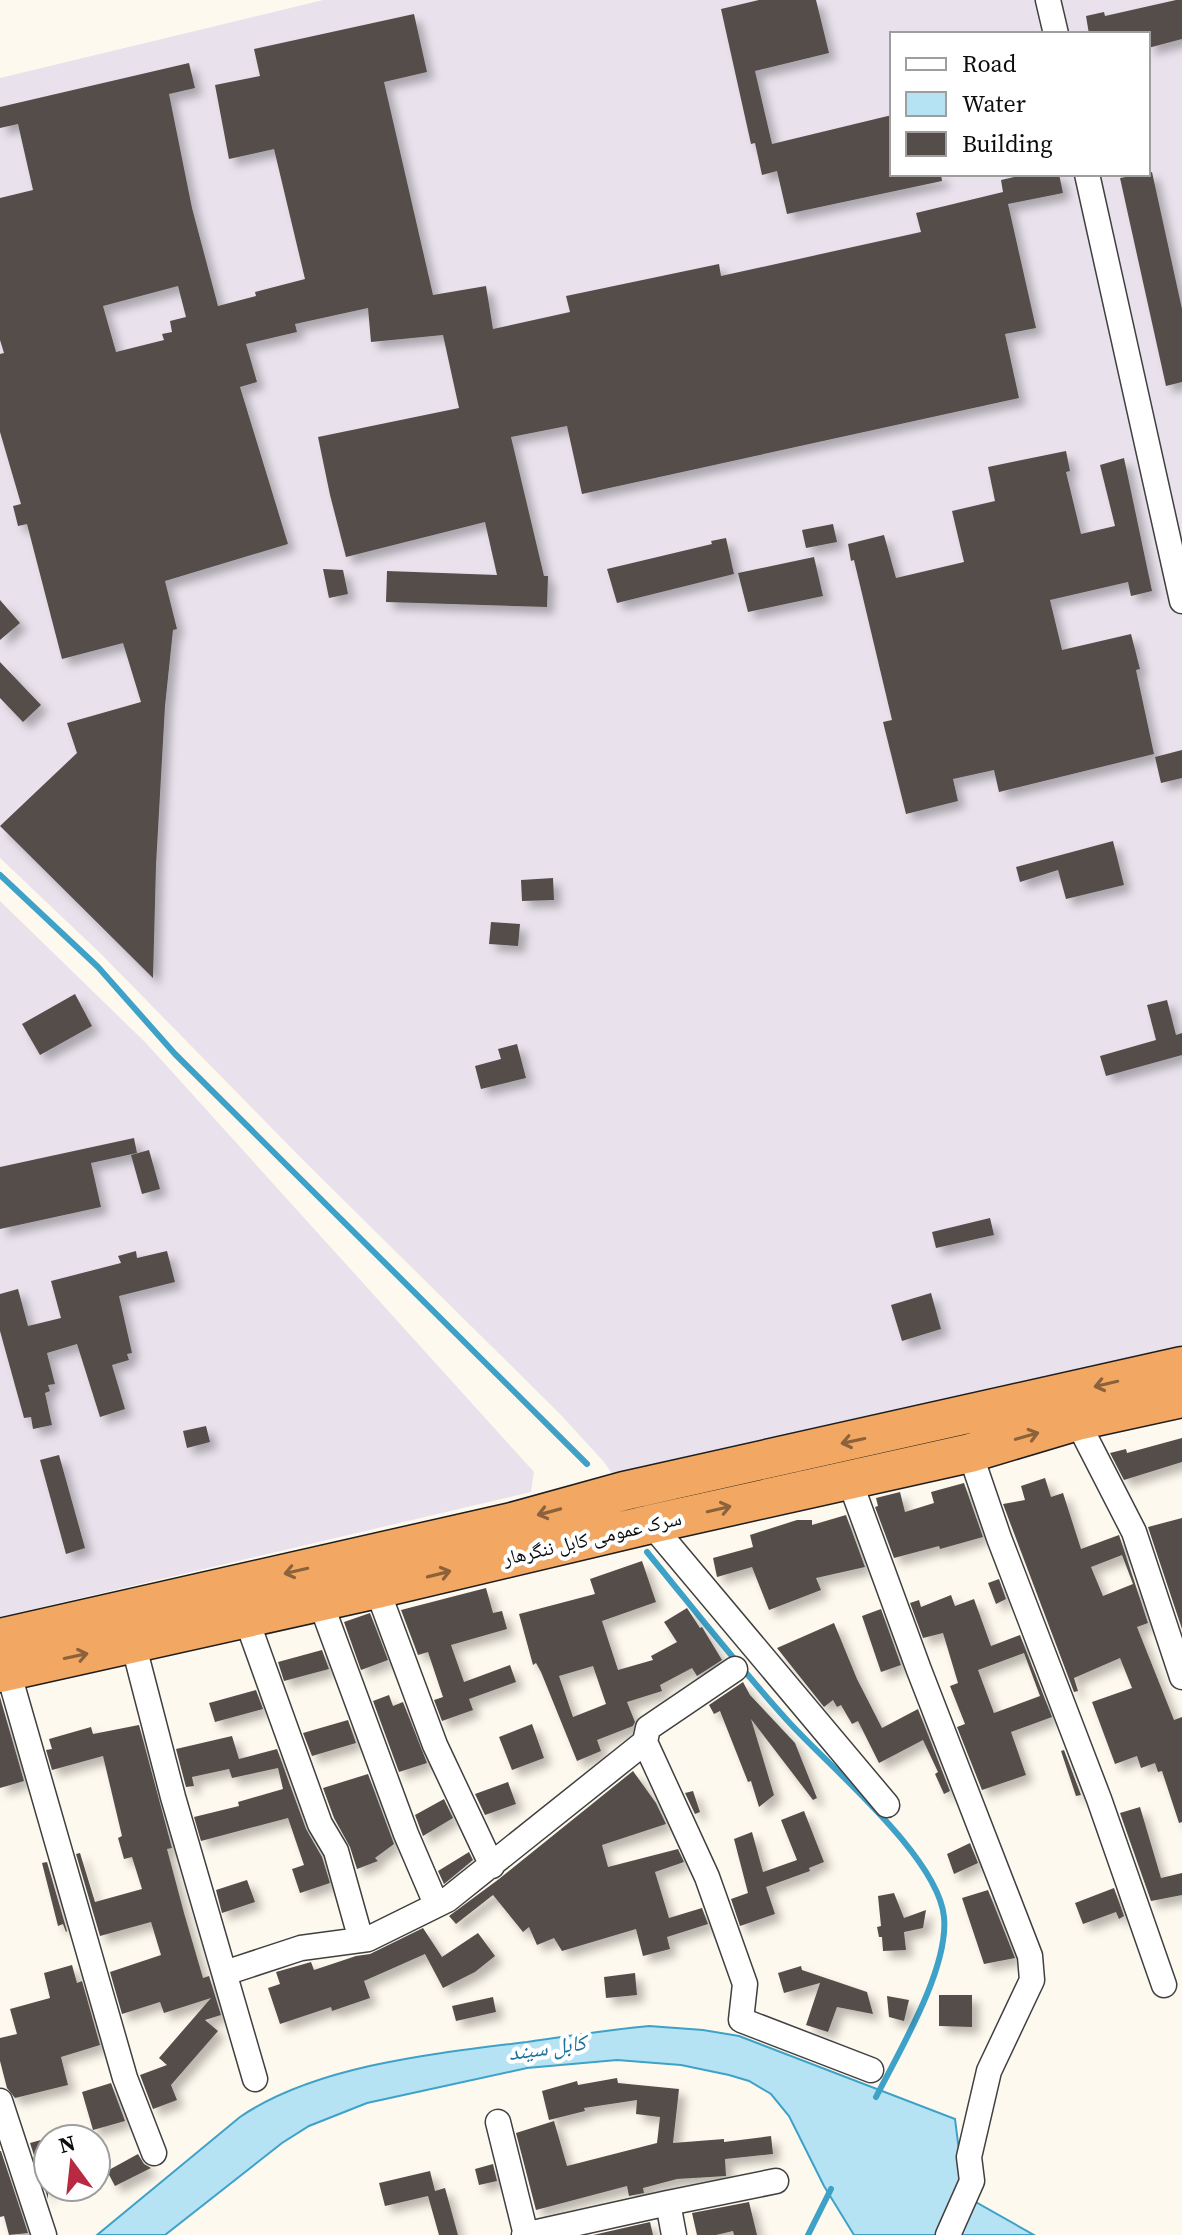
<svg xmlns="http://www.w3.org/2000/svg" width="1182" height="2235" viewBox="0 0 1182 2235" font-family="'Source Serif 4','Noto Naskh Arabic',serif">
<defs>
<filter id="shadow"><feDropShadow dx="7" dy="7" stdDeviation="4" flood-color="#0004"/></filter>
</defs>
<rect width="100%" height="100%" fill="#fef9ee"/>
<!-- industrial -->
<path fill="#e9e2ec" fill-rule="evenodd" d="M323,0H1182V1366L624,1491L604,1462L559,1413L304,1161L101,954L0,858V78ZM892,34H1148V174H892Z
M0,901L146,1043L534,1472L531,1492L0,1617Z"/>
<!-- water -->
<path fill="#b5e3f4" stroke="#3ea1c8" stroke-width="2" d="M649,2026L703,2030L739,2036L955,2119L964,2190L967,2197L1034,2235H854L824,2186L789,2116L771,2094L749,2081L729,2075L681,2065L617,2060L527,2068L367,2103L309,2126L282,2143L165,2235H97L240,2117C316,2065 437,2053 527,2042C568,2036 608,2030 649,2026Z"/>
<g fill="none" stroke-linecap="round" stroke-linejoin="round">
<!-- stream -->
<path stroke="#3ea1c8" stroke-width="6" d="M0,875L98,967L175,1054L587,1464
M647,1552C693,1608 738,1666 787,1720C828,1766 938,1856 944,1917C949,1968 900,2050 876,2097
M808,2235L831,2189"/>
</g>
<!-- building -->
<path fill="#554d4a" fill-rule="evenodd" filter="url(#shadow)" d="M759,0H816L829,53L755,71L772,144L892,115V174H941L942,181L787,214L777,171L762,175L755,143L751,144L721,9Z
M1176,0H1182V39L1148,48V34H1089L1086,16L1104,12L1105,16Z
M414,14L427,72L384,82L433,295L486,286L493,329L570,312L566,296L719,264L721,276L921,232L916,213L1003,192L1001,180L1027,174H1059L1063,193L1008,204L1036,328L1005,334L1019,398L582,494L567,426L511,437L544,576H548L547,607L386,602L387,571L497,575L485,522L346,557L330,495L318,437L459,408L443,335L371,342L368,308L295,324L297,332L246,344L257,382L240,387L288,544L165,581L177,629L173,630L165,706L156,865L153,978L0,826L77,753L67,723L141,702L123,643L62,659L27,524L18,526L13,506L21,504L0,432V354L4,353L0,340V198L33,190L18,124L0,128V107L189,63L195,88L169,94L192,208L218,306L256,296L255,292L305,279L274,149L229,159L215,85L260,76L254,49ZM178,286L186,317L170,321L172,332L162,334L164,340L116,352L103,306Z
M1152,172L1182,309V382L1166,386L1120,178Z
M1066,451L1070,471L1066,472L1081,534L1115,526L1100,465L1124,458L1152,591L1131,596L1128,582L1050,600L1062,650L1131,634L1140,669L1136,670L1154,754L999,792L994,770L953,779L958,801L906,814L883,722L892,720L854,560L851,561L848,544L884,535L896,578L964,562L952,511L995,501L988,467Z
M833,524L837,542L806,548L802,530Z
M726,538L734,574L617,603L607,569L712,544L711,541Z
M814,557L823,596L748,612L738,573Z
M323,569L343,570L348,594L329,598Z
M0,600L20,623L0,640Z
M0,662L41,705L23,722L0,698Z
M1182,750V778L1161,783L1155,757Z
M1113,841L1124,885L1066,899L1058,870L1020,882L1016,867Z
M553,878L554,900L522,901L521,880Z
M491,922L520,924L518,946L489,944Z
M75,994L92,1026L40,1055L22,1024Z
M1167,1000L1176,1035L1182,1033V1055L1106,1076L1100,1056L1156,1040L1147,1005Z
M517,1044L526,1078L481,1089L475,1066L501,1059L498,1049Z
M134,1138L137,1153L91,1163L101,1207L0,1229V1167Z
M149,1150L160,1189L142,1194L131,1155Z
M990,1218L994,1235L936,1248L932,1232Z
M136,1251L137,1258L167,1251L175,1282L119,1296L132,1353L127,1354L129,1360L112,1365L125,1409L100,1417L77,1344L47,1353L55,1384L48,1385L50,1391L45,1393L52,1425L33,1429L31,1417L24,1418L0,1331V1294L18,1289L28,1326L61,1318L51,1281L121,1263L118,1256Z
M931,1293L941,1329L902,1341L891,1305Z
M206,1426L210,1442L187,1448L183,1431Z
M1182,1438V1462L1124,1480L1110,1453L1126,1449L1127,1453Z
M59,1455L85,1548L66,1554L40,1460Z
M1045,1478L1051,1497L1063,1493L1081,1549L1119,1535L1120,1538L1148,1623L1137,1627L1174,1720L1182,1717V1822L1179,1823L1162,1771L1158,1772L1155,1763L1141,1768L1137,1756L1115,1764L1092,1702L1132,1688L1120,1658L1074,1678L1078,1691L1074,1692L1003,1504L1025,1500L1021,1486ZM1122,1555L1133,1584L1103,1596L1091,1567Z
M964,1483L983,1537L940,1549L939,1546L894,1558L875,1507L878,1506L876,1498L900,1492L905,1512L934,1503L931,1492Z
M846,1515L865,1567L816,1578L821,1590L769,1610L752,1567L717,1577L713,1558L753,1547L750,1535L797,1520H812V1525Z
M1182,1518V1629L1148,1527Z
M642,1561L656,1602L602,1621L618,1670L653,1660L651,1656L677,1642L664,1622L687,1608L700,1628L702,1627L722,1660L697,1676L692,1668L660,1685L662,1691L627,1702L635,1722L633,1726L597,1740L601,1751L577,1761L541,1672L536,1663L533,1665L519,1614L595,1594L590,1579ZM593,1666L606,1704L573,1717L559,1676Z
M999,1579L1006,1599L996,1604L988,1583Z
M486,1588L493,1613L502,1611L507,1629L451,1645L464,1682L510,1665L516,1682L469,1699L473,1710L442,1721L434,1700L443,1697L428,1652L418,1655L401,1610Z
M951,1595L955,1606L974,1599L991,1646L1020,1635L1052,1717L1011,1732L1026,1775L982,1790L957,1727L965,1724L950,1686L958,1683L943,1633L923,1638L910,1603L919,1600L921,1607ZM1024,1653L1040,1696L994,1713L978,1670Z
M881,1609L901,1665L881,1672L862,1616Z
M370,1613L388,1660L361,1670L344,1622Z
M834,1623L857,1679L882,1728L918,1709L950,1791L944,1794L935,1774L938,1772L923,1740L879,1763L858,1721L852,1724L841,1705L837,1707L833,1700L824,1707L777,1648Z
M322,1650L329,1669L284,1681L278,1662Z
M743,1682L750,1695L795,1743L817,1798L813,1800L751,1719L774,1795L759,1807L751,1781L748,1782L720,1711L714,1714L709,1705Z
M256,1690L263,1709L215,1722L209,1703Z
M389,1695L393,1706L403,1702L427,1763L399,1772L373,1701Z
M0,1697L24,1781L0,1788Z
M348,1720L356,1743L312,1756L303,1733Z
M532,1724L544,1758L512,1770L499,1737Z
M139,1725L172,1848L167,1849L184,1913L203,1978L209,1976L221,2015L205,2020L218,2031L171,2085L177,2100L153,2109L140,2075L167,2065L159,2058L211,1998L164,2013L160,2002L122,2014L110,1972L161,1955L151,1922L100,1936L76,1854L80,1853L95,1902L142,1889L132,1857L124,1859L118,1838L122,1836L103,1756L52,1770L46,1750L52,1749L49,1739L91,1727L93,1734Z
M232,1736L239,1759L277,1749L306,1829L322,1857L330,1883L300,1893L292,1869L304,1865L288,1818L201,1841L194,1817L239,1806L238,1802L283,1789L278,1768L232,1778L229,1769L192,1777L194,1786L186,1787L176,1749Z
M1064,1750L1081,1795L1076,1796L1061,1751Z
M633,1771L656,1803L666,1824L602,1845L608,1867L678,1849L684,1862L655,1872L669,1918L702,1908L708,1924L667,1937L670,1949L643,1956L636,1929L562,1951L554,1938L537,1945L529,1927L523,1932L493,1895L456,1924L449,1916L499,1879Z
M368,1774L394,1844L375,1858L378,1861L357,1869L350,1847L334,1818L323,1788Z
M508,1782L516,1804L485,1815L475,1794Z
M693,1791L700,1812L695,1814L685,1793Z
M444,1799L453,1818L423,1836L415,1815Z
M1140,1807L1161,1878L1182,1873V1895L1151,1901L1120,1813Z
M804,1811L824,1862L809,1868L810,1871L766,1887L775,1914L740,1926L731,1899L748,1893L734,1839L752,1832L763,1872L797,1860L781,1820Z
M970,1843L978,1863L954,1874L947,1854Z
M469,1852L473,1860L444,1884L438,1871Z
M47,1862L67,1931L66,1932L63,1924L58,1926L42,1863Z
M247,1880L255,1902L222,1913L216,1890Z
M1114,1888L1124,1916L1119,1919L1116,1912L1083,1924L1075,1903Z
M988,1890L1015,1958L984,1964L962,1898Z
M894,1893L904,1918L926,1910L923,1928L904,1932L906,1950L883,1951L882,1937H879L877,1927L881,1926L878,1896Z
M423,1928L442,1957L478,1933L495,1956L475,1972L443,1988L425,1954L364,1981L370,1998L332,2011L331,2007L280,2024L268,1988L280,1984L276,1972L311,1962L314,1970L356,1956L370,1954Z
M72,1965L77,1983L82,1981L100,2045L61,2057L68,2085L15,2098L7,2088L0,2061V2038L17,2034L10,2009L50,1998L44,1973Z
M801,1966L802,1970L867,1992L873,2014L837,2007L828,2032L806,2025L820,1983L784,1993L778,1973Z
M635,1973L637,1995L606,1998L604,1977Z
M939,1995H972V2027L939,2026Z
M887,1996L909,2000L904,2021L889,2017Z
M493,1997L496,2012L456,2021L452,2006Z
M617,2078L618,2083L679,2089L673,2143L724,2139V2142L771,2136L773,2154L725,2159L726,2176L677,2179L643,2188L644,2193L629,2196L627,2186L536,2210L516,2133L554,2121L567,2166L657,2143L660,2117L636,2114L637,2100L584,2108L585,2111L549,2120L542,2091L577,2081L578,2085Z
M111,2083L125,2121L93,2130L82,2092Z
M48,2138V2199L30,2143Z
M0,2151H1L28,2233L9,2235L4,2216L0,2217Z
M138,2154L144,2164L151,2168L115,2186L107,2171Z
M493,2164L497,2181L479,2185L475,2169Z
M430,2171L435,2191L445,2188L458,2235H439L428,2196L385,2206L379,2183Z
M749,2202L757,2235H734L733,2231L716,2235H697L692,2213Z
M650,2222L653,2235H593Z"/>
<g fill="none" stroke-linecap="round" stroke-linejoin="round">
<!-- minor casing -->
<g stroke="#404040" stroke-width="27">
<path id="minor" d="M1048,0L1056,34
M1087,174L1182,601
M1077,1421L1134,1532L1182,1677
M970,1453L999,1538L1099,1799L1164,1985
M849,1479L919,1670L1030,1956L1032,1980L989,2071L969,2157L972,2181L948,2235
M651,1524L887,1805
M377,1589L435,1745L492,1866
M320,1601L406,1834L436,1904
M246,1618L320,1824L336,1851L361,1940
M133,1643L173,1797L255,2079
M8,1671L125,2078L154,2153
M645,1742L707,1877L745,1984L741,2020L871,2070
M225,1973L301,1948L368,1939L447,1900L645,1742L648,1728L735,1669
M0,2101L44,2235
M498,2122L526,2235
M668,2203L776,2181
M524,2235L668,2203L674,2235"/>
</g>
<!-- trunk casing -->
<g stroke="#1e1e1e" stroke-width="41">
<path id="trunk" d="M0,1638L512,1522L624,1491L1182,1366
M0,1673L377,1589L651,1524L970,1453L1077,1421L1182,1398"/>
</g>
<!-- minor -->
<use href="#minor" stroke="#fff" stroke-width="24"/>
<!-- trunk -->
<use href="#trunk" stroke="#f2a862" stroke-width="38"/>
</g>
<!-- one-way arrows -->
<defs><path id="oneway-shaft" d="M-6 0H5M1.5-3L5.5 0L1.5 3" fill="none" stroke-width="1.6" stroke-linecap="round" stroke-linejoin="round" transform="scale(2)"/></defs>
<g stroke="#8b623c">
<use href="#oneway-shaft" transform="translate(1106 1384) rotate(167)"/>
<use href="#oneway-shaft" transform="translate(1027 1436) rotate(-16)"/>
<use href="#oneway-shaft" transform="translate(853 1441) rotate(168)"/>
<use href="#oneway-shaft" transform="translate(719 1509) rotate(-13)"/>
<use href="#oneway-shaft" transform="translate(549 1512) rotate(165)"/>
<use href="#oneway-shaft" transform="translate(296 1571) rotate(167)"/>
<use href="#oneway-shaft" transform="translate(439 1574) rotate(-14)"/>
<use href="#oneway-shaft" transform="translate(76 1656) rotate(-12)"/>
</g>
<g text-anchor="middle" dominant-baseline="central" stroke-width="8" stroke-linejoin="round" paint-order="stroke">
<!-- street labels -->
<g font-size="20" fill="#0d0d0d" stroke="#fff">
<text transform="translate(592 1538) rotate(-13)">سرک عمومی کابل ننگرهار</text>
</g>
<!-- water labels -->
<g font-size="22" font-style="italic" fill="#1b729b" stroke="#fff">
<text transform="translate(547 2047) rotate(-8)">کابل سيند</text>
</g>
</g>
<!-- legend -->
<rect x="890" y="32" width="260" height="144" fill="#ffffff" stroke="#9e9e9e" stroke-width="2"/>
<rect x="906" y="58" width="40" height="12" fill="#ffffff" stroke="#9e9e9e" stroke-width="2"/>
<text x="962" y="72" font-size="24" fill="#0d0d0d">Road</text>
<rect x="906" y="92" width="40" height="24" fill="#b5e3f4" stroke="#9e9e9e" stroke-width="2"/>
<text x="962" y="112" font-size="24" fill="#0d0d0d">Water</text>
<rect x="906" y="132" width="40" height="24" fill="#554d4a" stroke="#9e9e9e" stroke-width="2"/>
<text x="962" y="152" font-size="24" fill="#0d0d0d">Building</text>
<!-- north arrow -->
<g transform="translate(72 2163) rotate(345)"><circle r="38" fill="#ffffff" stroke="#9e9e9e" stroke-width="2"/>
<path d="M0-6L14 30L0 20L-14 30Z" fill="#b82a41"/>
<text y="-12" font-size="22" font-weight="bold" text-anchor="middle" fill="#0d0d0d">N</text>
</g>
</svg>
